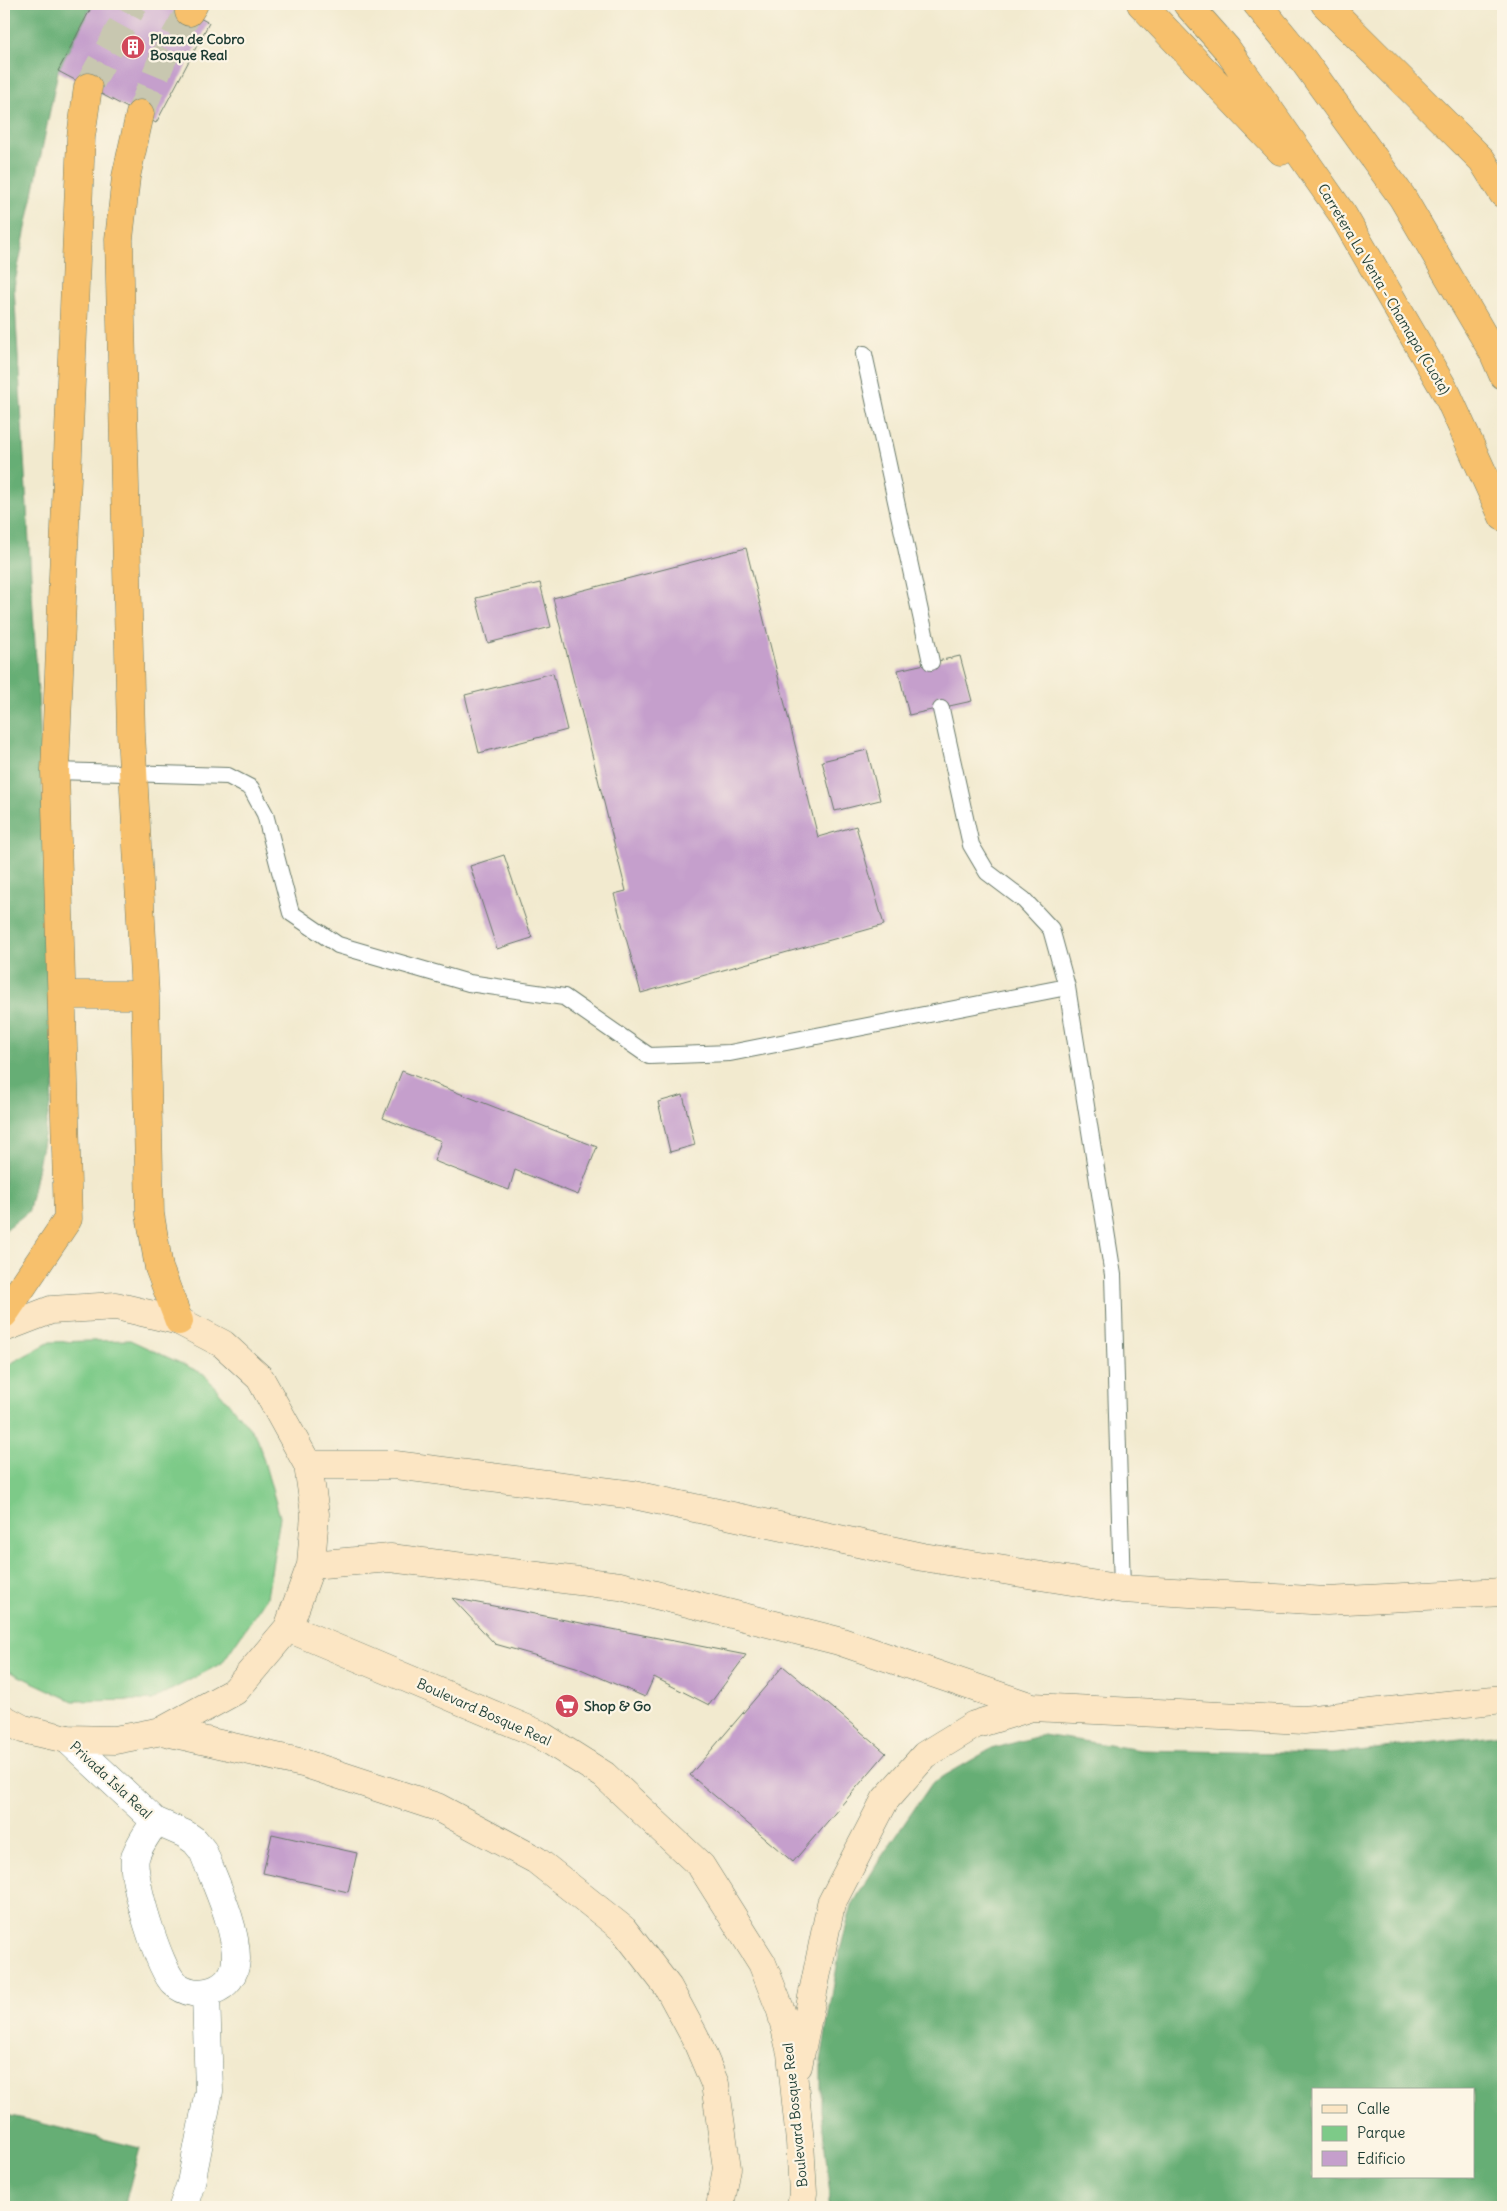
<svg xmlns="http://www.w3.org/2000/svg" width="1507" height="2211" viewBox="0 0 1507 2211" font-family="Delius,sans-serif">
<rect width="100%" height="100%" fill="#fcf5e5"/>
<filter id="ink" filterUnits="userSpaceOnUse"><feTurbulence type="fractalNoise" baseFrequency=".02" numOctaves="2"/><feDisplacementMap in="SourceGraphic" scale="10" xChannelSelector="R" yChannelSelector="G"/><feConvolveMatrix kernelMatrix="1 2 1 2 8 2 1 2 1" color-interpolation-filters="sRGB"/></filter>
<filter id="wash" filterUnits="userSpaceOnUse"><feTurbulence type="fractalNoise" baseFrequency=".0096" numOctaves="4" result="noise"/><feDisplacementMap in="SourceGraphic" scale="20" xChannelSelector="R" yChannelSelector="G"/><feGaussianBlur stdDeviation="1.12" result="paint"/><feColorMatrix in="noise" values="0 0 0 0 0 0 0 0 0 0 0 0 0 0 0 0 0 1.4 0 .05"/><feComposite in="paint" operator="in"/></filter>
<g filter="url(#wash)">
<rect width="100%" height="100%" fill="#f2eacf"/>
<!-- green -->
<path fill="#7dca88" stroke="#4e845e" d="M130,1340L204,1374L257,1437L280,1517L267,1597L222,1663L152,1700L73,1701L4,1669V1367L50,1342Z"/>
<!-- forest -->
<path fill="#66ae74" stroke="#427654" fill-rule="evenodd" d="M4,4H93L58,71L14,287L40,729L55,1081L29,1211L4,1231Z
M1503,1734V2207H828L830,2195L821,2110V2061L839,1954L852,1905L882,1856L932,1783L991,1749L1043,1735L1141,1750L1332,1754ZM1313,2090H1473V2177H1313Z
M4,2114L140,2148L124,2207H4Z"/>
<g id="blocks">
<!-- building -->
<path fill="#c59fcc" d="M93,4H174L209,23L156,123L58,71Z
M746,548L818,837L856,826L884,925L641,993L614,894L626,891L553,598Z
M540,583L551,627L488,643L476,598Z
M960,656L972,701L909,715L898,670Z
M553,673L567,730L479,753L465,695Z
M867,750L880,800L835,811L822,761Z
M504,855L532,938L497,949L470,866Z
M402,1071L597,1147L578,1195L515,1170L509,1190L434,1161L441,1141L383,1118Z
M683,1095L695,1145L670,1152L658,1102Z
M452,1598L746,1655L709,1705L654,1677L645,1697L576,1667L495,1644Z
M783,1666L886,1753L793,1862L690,1775Z
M272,1834L357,1853L348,1892L263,1873Z"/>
</g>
</g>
<g filter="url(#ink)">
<use href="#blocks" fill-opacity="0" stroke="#697a6a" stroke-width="1"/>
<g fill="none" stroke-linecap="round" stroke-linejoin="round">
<!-- highway-tunnel -->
<path stroke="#c8c7b0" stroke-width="28" stroke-dasharray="28 14" stroke-linecap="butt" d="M88,87L134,4
M140,114L162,60L189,12"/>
<!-- lane casing -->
<g stroke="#697a6a" stroke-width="18">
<path id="lane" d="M864,354L931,662
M941,709L971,845L987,872L1024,900L1051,929L1067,987L1113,1275L1122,1589
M55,771L228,776L251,788L265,814L291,913L338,945L469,983L564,997L649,1056L730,1053L1067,987"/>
</g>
<!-- street casing -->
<g stroke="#697a6a" stroke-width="29">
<path id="street" d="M67,1739L155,1821L185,1834L195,1841L203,1851C215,1883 236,1925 236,1959C235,1991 196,2003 174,1983C159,1969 131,1878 135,1858C138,1845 149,1832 155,1821
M183,2207L191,2183L209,2091L206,1993"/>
</g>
<!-- secondary casing -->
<g stroke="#697a6a" stroke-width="29">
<path id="secondary" d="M4,1328L51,1310L116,1306L179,1321L223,1344L260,1378L308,1465L315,1514L311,1565L288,1628L235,1691L162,1731L115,1740L67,1739L23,1729L4,1719
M308,1465H395L634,1495L923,1557L1122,1589L1327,1601L1503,1592
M311,1565L390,1558L620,1586L839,1641L1032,1707L1304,1720L1503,1699
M288,1628L539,1734L604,1775L701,1866L762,1963L781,2011L791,2053L800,2142L803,2193L801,2207
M162,1731L303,1763L437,1807L536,1860L623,1929L668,1987L695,2037L715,2084L727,2168L720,2207
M798,2066L831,1904L885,1800L925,1755L974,1725L1032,1707"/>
</g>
<!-- highway casing -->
<g stroke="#697a6a" stroke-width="29">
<path id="highway" d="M1141,4L1281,151
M1187,4L1227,49L1343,215L1447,394L1503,517
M1257,4L1303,60L1402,197L1493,352L1503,375
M1325,4L1482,160L1503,194
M189,12L194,4
M140,114L126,177L119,239L131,733L145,995L150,1214L159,1268L179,1321
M62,995H145
M4,1314L68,1219L55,771L81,137L88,87"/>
</g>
<!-- lane -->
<use href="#lane" stroke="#fff" stroke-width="16"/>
<!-- street -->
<use href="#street" stroke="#fff" stroke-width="28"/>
<!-- secondary -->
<use href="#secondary" stroke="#fce6c4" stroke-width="28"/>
<!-- highway -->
<use href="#highway" stroke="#f7c06c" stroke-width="28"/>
</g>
</g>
<!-- icons -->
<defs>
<g id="building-disc" transform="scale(1.25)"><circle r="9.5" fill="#d1495b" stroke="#fcf5e5"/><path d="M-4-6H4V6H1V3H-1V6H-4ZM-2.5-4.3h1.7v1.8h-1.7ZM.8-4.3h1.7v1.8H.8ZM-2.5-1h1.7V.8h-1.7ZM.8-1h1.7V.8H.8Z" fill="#fff"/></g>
<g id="supermarket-disc" transform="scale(1.25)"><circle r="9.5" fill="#d1495b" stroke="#fcf5e5"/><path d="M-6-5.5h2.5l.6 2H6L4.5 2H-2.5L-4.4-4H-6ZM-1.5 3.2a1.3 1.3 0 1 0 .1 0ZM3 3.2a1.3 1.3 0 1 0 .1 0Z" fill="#fff"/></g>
</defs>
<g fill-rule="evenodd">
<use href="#building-disc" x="133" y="47"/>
<use href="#supermarket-disc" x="567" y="1706"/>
</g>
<g text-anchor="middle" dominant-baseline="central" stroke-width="4.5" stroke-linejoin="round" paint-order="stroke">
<!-- poi labels -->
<g font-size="14" font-weight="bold" fill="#1f3d34" stroke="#fcf5e5" text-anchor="start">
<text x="150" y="39">Plaza de Cobro<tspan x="150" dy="16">Bosque Real</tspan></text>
<text x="584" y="1706">Shop &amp; Go</text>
</g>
<!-- street labels -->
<g font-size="14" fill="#1f3d34" stroke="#fcf5e5">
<text transform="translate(1384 289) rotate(59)">Carretera La Venta - Chamapa (Cuota)</text>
<text transform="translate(484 1712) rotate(24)">Boulevard Bosque Real</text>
<text transform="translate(111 1780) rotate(43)">Privada Isla Real</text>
<text transform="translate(795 2115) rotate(-96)">Boulevard Bosque Real</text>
</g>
</g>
<!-- margin -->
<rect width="1507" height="2211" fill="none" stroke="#fcf5e5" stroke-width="20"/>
<!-- legend -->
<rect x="1312" y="2088" width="162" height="90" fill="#fcf5e5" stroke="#a4ab9e"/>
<rect x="1322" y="2105" width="25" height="8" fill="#fce6c4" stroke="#a4ab9e"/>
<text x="1357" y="2114" font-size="15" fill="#1f3d34">Calle</text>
<rect x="1322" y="2126" width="25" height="15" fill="#7dca88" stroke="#a4ab9e"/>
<text x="1357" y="2138" font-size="15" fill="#1f3d34">Parque</text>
<rect x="1322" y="2151" width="25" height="15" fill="#c59fcc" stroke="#a4ab9e"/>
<text x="1357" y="2164" font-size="15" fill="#1f3d34">Edificio</text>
</svg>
